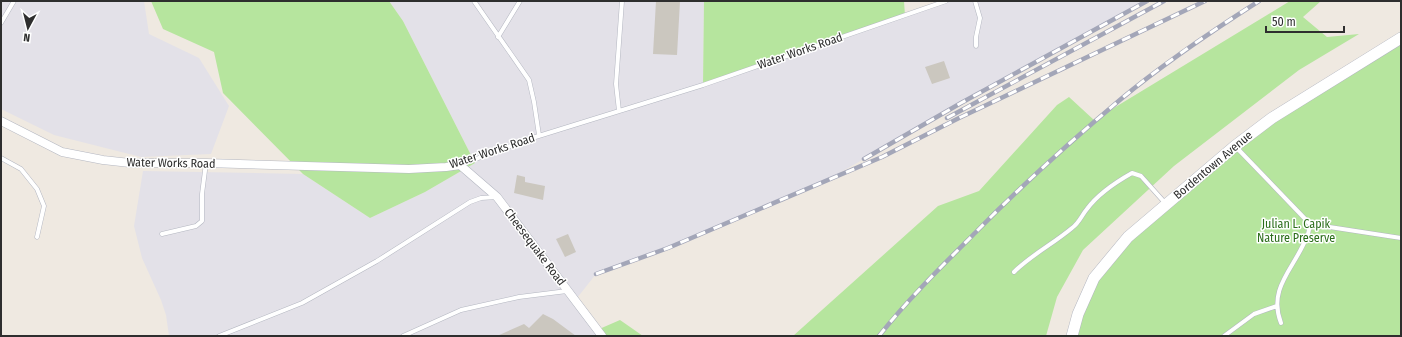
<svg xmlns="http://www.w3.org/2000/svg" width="1402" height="337" viewBox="0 0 1402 337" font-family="'Fira Sans Condensed',sans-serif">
<rect width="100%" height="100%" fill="#efe9e1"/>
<!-- industrial -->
<path fill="#e3e1e8" d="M1,1H144L149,34L199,58L229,106L211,154L141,157L54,135L1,109Z
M389,1H704L703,85L948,1H1147L961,103L829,179L668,248L596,274L577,298L602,336H169L166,315L161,300L142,258L134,226L143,171L303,174L370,218L425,192L475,163L403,21Z"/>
<!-- green -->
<path fill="#b6e59e" d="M151,1H389L403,21L475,163L425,192L370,218L303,174L223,93L214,52L163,29Z
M704,1H904L905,16L703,85Z
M1290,1H1321L1303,17L1327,37L1359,34L1299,70L1174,166L1083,250L1057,297L1046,336H793L938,206L979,191L1057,105L1069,97L1094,120Z
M1401,38V336H1072L1094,278L1128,237L1235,146Z
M620,320L643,336H602L597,330Z"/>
<!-- building -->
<path fill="#cbc7bf" d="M656,1H680L677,55L653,54Z
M944,61L950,78L932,84L925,67Z
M517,175L525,177V182L545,186L543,200L514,193Z
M568,234L576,252L565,257L556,239Z
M543,314L553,319L576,336H497L524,324L529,328Z"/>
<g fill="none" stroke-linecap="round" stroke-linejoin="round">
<!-- service casing -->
<g stroke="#b4b7c1" stroke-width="5">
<path id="service" d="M474,1L529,80L534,102L539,135
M975,1L980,18L976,37V46
M1,23L14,1
M498,37L520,1
M619,111L616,84L622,1
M1235,146L1310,224C1309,228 1309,233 1307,236C1296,267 1267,287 1281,323
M1,158L21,169L37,189L44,206L37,237
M460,165L529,139L703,85L946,1
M1310,224L1401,238
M162,234L196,226L202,221V194L206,163
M1014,272C1031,255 1053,244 1072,228C1080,222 1081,216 1087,209C1098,194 1116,182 1132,173L1141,176L1166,204
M219,336L302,303L377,261L470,202L481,198L497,197
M403,336L461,310L519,297L567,291
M1224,336L1254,314L1277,306"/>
</g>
<!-- minor casing -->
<g stroke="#b4b7c1" stroke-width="9">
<path id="minor" d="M1,121L62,152L103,160L130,163H206L409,169L446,167L460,165L497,197L602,336"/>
</g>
<!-- secondary casing -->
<g stroke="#b4b7c1" stroke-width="12">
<path id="secondary" d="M1072,336L1078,314L1094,278L1128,237L1235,146L1272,118L1401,38"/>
</g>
<!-- service -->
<use href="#service" stroke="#fff" stroke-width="4"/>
<!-- minor -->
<use href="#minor" stroke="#fff" stroke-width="8"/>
<!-- secondary -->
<use href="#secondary" stroke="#fff" stroke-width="11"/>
<!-- rail casing -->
<g stroke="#a3a6b8" stroke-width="4.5">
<path id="rail" d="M947,118L1164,1
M864,159L961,103L1147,1
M596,274L668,248L882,157L959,118L1205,1
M879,336C908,299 943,265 976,232C1022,185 1071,141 1121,99C1164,63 1212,31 1259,1"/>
</g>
<!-- rail -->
<use href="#rail" stroke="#fff" stroke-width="3" stroke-dasharray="9" stroke-linecap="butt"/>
</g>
<g text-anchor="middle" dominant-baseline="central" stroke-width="3" stroke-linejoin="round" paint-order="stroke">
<!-- street labels -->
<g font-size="12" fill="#2e2e2e" stroke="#fff">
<text transform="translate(800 51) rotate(-19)">Water Works Road</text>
<text transform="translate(492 151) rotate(-18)">Water Works Road</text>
<text transform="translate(171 163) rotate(1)">Water Works Road</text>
<text transform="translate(1213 165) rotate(-40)">Bordentown Avenue</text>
<text transform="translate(535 247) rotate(53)">Cheesequake Road</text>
</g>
<!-- park labels -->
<g font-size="12" fill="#2c6e1b" stroke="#fff">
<text x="1296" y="224">Julian L. Capik<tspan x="1296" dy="14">Nature Preserve</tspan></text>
</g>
</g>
<!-- border -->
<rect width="1402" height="337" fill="none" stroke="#2e2e2e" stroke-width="4"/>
<!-- north arrow -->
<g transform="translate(28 28) rotate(187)" stroke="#ffffff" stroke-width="3" paint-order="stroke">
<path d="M0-3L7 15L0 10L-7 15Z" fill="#2e2e2e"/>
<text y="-6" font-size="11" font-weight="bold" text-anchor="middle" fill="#2e2e2e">N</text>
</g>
<!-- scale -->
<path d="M1266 26v6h78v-6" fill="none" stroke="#2e2e2e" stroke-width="2"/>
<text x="1272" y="26" font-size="12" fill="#2e2e2e" stroke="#ffffff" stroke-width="3" paint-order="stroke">50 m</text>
</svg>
